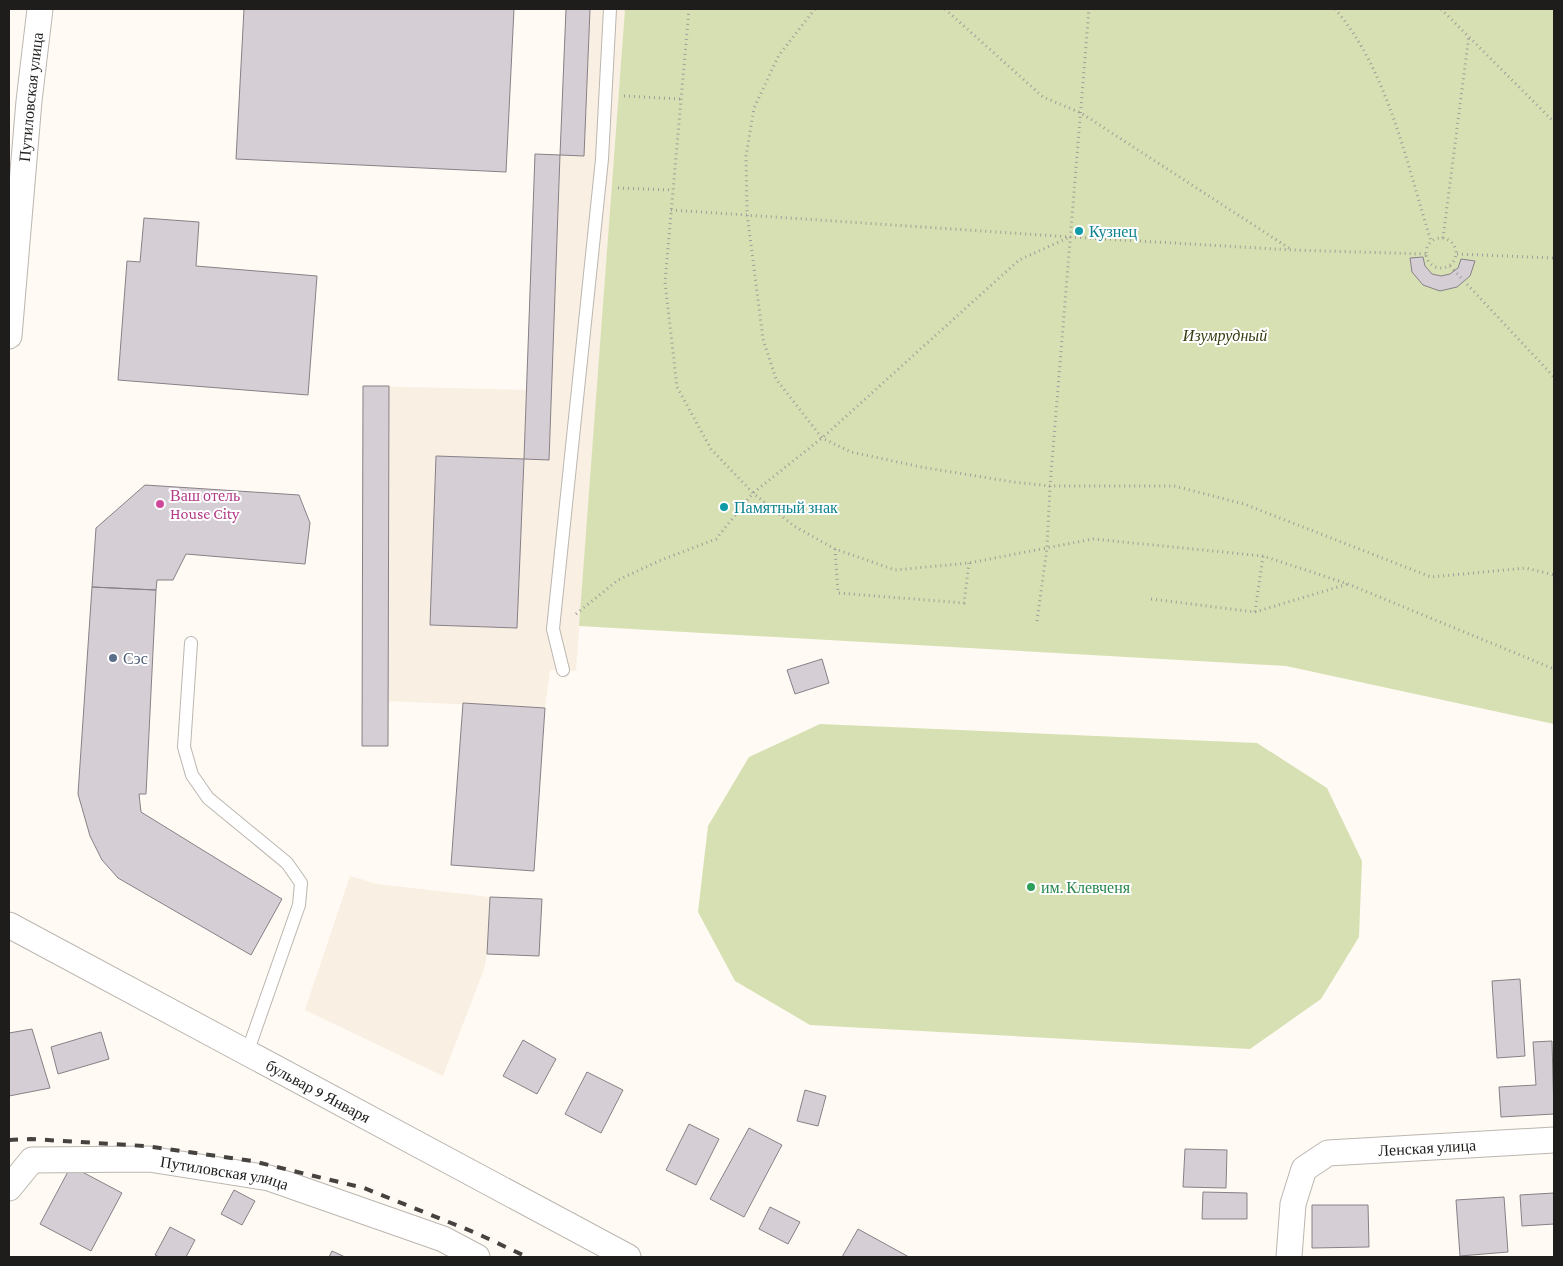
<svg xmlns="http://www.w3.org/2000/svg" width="1563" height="1266" viewBox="0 0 1563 1266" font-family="'Crimson Pro',serif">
<rect width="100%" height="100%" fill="#fffaf3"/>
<!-- built -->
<path fill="#f9efe2" d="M566,9H625L576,671L550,670L545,708L388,701V746H362L363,386L526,390L535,154H560Z
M350,876L377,884L490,897L487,954L484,969L443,1076L305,1010Z"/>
<!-- green -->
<path fill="#d7e0b3" d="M625,9H1554V724L1286,666L579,626Z
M820,724L1257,743L1327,788L1362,861L1359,937L1321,999L1250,1049L810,1025L735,981L698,912L708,826L749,757Z"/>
<!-- building -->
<path fill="#d5cfd5" stroke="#878187" d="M244,9H514L506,172L236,159Z
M566,9H590L584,156L560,155Z
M535,154L560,155L549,460L524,459Z
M144,218L199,222L196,266L317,276L308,395L118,380L127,261L140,262Z
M1423,257L1425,266L1432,274L1441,276L1450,274L1458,268L1461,259L1475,261L1470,276L1457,287L1440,291L1423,285L1412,272L1410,258Z
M363,386H389L388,746H362Z
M436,456L524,459L517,628L430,625Z
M145,485L299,495L310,523L305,564L186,554L173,580H157L156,590L92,587L96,528Z
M92,587L156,590L146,794H139L141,812L282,899L251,955L118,878L102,860L90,836L78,794Z
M822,659L829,683L795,694L787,670Z
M463,703L545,708L534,871L451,865Z
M490,897L542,899L539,956L487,954Z
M1520,979L1525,1056L1497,1058L1492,981Z
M32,1029L50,1088L9,1096V1033Z
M101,1032L109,1059L58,1074L51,1047Z
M523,1040L556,1059L537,1094L503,1076Z
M1552,1041L1554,1114L1501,1117L1499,1087L1536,1085L1533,1042Z
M587,1072L623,1090L601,1133L565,1114Z
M805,1090L826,1096L818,1126L797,1121Z
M689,1124L719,1139L696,1185L666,1170Z
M749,1128L782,1145L744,1217L710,1199Z
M1185,1149L1227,1150L1226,1188L1183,1187Z
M71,1166L122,1193L91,1251L40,1224Z
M234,1190L255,1201L242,1225L221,1214Z
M1203,1192L1247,1193V1219H1202Z
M1554,1193V1224L1522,1226L1520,1195Z
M1504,1197L1508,1252L1460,1256L1456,1200Z
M1312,1205H1368L1369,1247L1312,1248Z
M770,1207L800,1222L788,1244L759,1229Z
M170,1227L195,1240L186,1257H159L155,1255Z
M858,1229L909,1257H842Z
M332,1251L345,1257H329Z"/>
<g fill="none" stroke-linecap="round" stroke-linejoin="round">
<!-- lane casing -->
<g stroke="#bbb6b0" stroke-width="14">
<path id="lane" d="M191,643L184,747L192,775L208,798L287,863L301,883L299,905L247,1053
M563,670L553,629L602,159L610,9"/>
</g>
<!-- street casing -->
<g stroke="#bbb6b0" stroke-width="27">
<g id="street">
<path id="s1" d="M9,336L29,101L40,9"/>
<path id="s2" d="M9,925L628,1257"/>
<path id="s3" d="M9,1188L32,1160L149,1159L269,1178L443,1239L477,1257"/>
<path id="s4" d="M1289,1257L1293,1204L1304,1169L1328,1153L1554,1140"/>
</g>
</g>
<!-- path -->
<path stroke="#a19d98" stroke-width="3" stroke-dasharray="1 4" stroke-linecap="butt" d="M689,9L665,282L677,387L711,449L753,493L794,526L835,549L895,570L969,563L1093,539L1263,556L1348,584L1554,669
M815,9L779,55L754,108L746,156L747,213L763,339L776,379L822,438L851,452L921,467L1013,482L1050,486H1174L1244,504L1431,577L1526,568L1554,575
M945,9L1043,97L1081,113L1292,250
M1335,9C1388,70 1407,165 1431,241
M1441,9L1554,122
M624,96L681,99
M618,188L673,190
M671,210L1071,237L1292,250L1426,254
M1443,238L1469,35
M1426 253a15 15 0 1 1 30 0a15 15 0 1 1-30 0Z
M1457,254L1554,258
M1450,266L1554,377
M835,549L838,593L964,603L969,563
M1151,599L1255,612L1263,556
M1255,612L1348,584
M576,614L618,580L659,561L716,539L753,493L822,438L1019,260L1070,237
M1037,621L1047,548L1050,486L1089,9"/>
<!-- lane -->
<use href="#lane" stroke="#fff" stroke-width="12"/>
<!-- street -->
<use href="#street" stroke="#fff" stroke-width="25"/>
<!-- rail -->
<path stroke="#454240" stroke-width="4" stroke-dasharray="9 9" stroke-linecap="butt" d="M9,1140L31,1139L145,1146L252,1161L364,1188L476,1233L527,1257"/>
</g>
<!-- markers -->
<g fill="#0f9aa8" stroke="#fff" stroke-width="2">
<circle cx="1079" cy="231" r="5"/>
<circle cx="724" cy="507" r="5"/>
</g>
<circle fill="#d1479c" stroke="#fff" stroke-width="2" cx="160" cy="504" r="5"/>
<circle fill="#5c6f8a" stroke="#fff" stroke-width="2" cx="113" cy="658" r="5"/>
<circle fill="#2e9e5b" stroke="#fff" stroke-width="2" cx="1031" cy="887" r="5"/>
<g text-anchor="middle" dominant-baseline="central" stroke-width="4" stroke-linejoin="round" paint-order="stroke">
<!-- street labels -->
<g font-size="16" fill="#1f1d1b" stroke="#fff">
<text stroke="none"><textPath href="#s1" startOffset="240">Путиловская улица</textPath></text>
<text stroke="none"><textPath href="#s2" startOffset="351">бульвар 9 Января</textPath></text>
<text stroke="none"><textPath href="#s4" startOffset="218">Ленская улица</textPath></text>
<text stroke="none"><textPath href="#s3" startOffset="230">Путиловская улица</textPath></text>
</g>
<!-- culture labels -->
<g font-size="16" fill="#0d838f" stroke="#fff" text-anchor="start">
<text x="1089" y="231">Кузнец</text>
<text x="734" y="507">Памятный знак</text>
</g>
<!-- park labels -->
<g font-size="16" font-style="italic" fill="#353c10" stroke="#fff">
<text x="1225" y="335">Изумрудный</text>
</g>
<!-- hotel labels -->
<g font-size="16" fill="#b23c85" stroke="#fff" text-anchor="start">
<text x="170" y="495">Ваш отель<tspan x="170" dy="18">House City</tspan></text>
</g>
<!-- service labels -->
<g font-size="16" fill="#4e5e75" stroke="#fff" text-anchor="start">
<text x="123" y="658">Сэс</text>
</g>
<!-- leisure labels -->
<g font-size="16" fill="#27864d" stroke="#fff" text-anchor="start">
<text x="1041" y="887">им. Клевченя</text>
</g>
</g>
<!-- border -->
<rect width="1563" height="1266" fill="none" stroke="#1f1d1b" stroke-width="20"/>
</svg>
